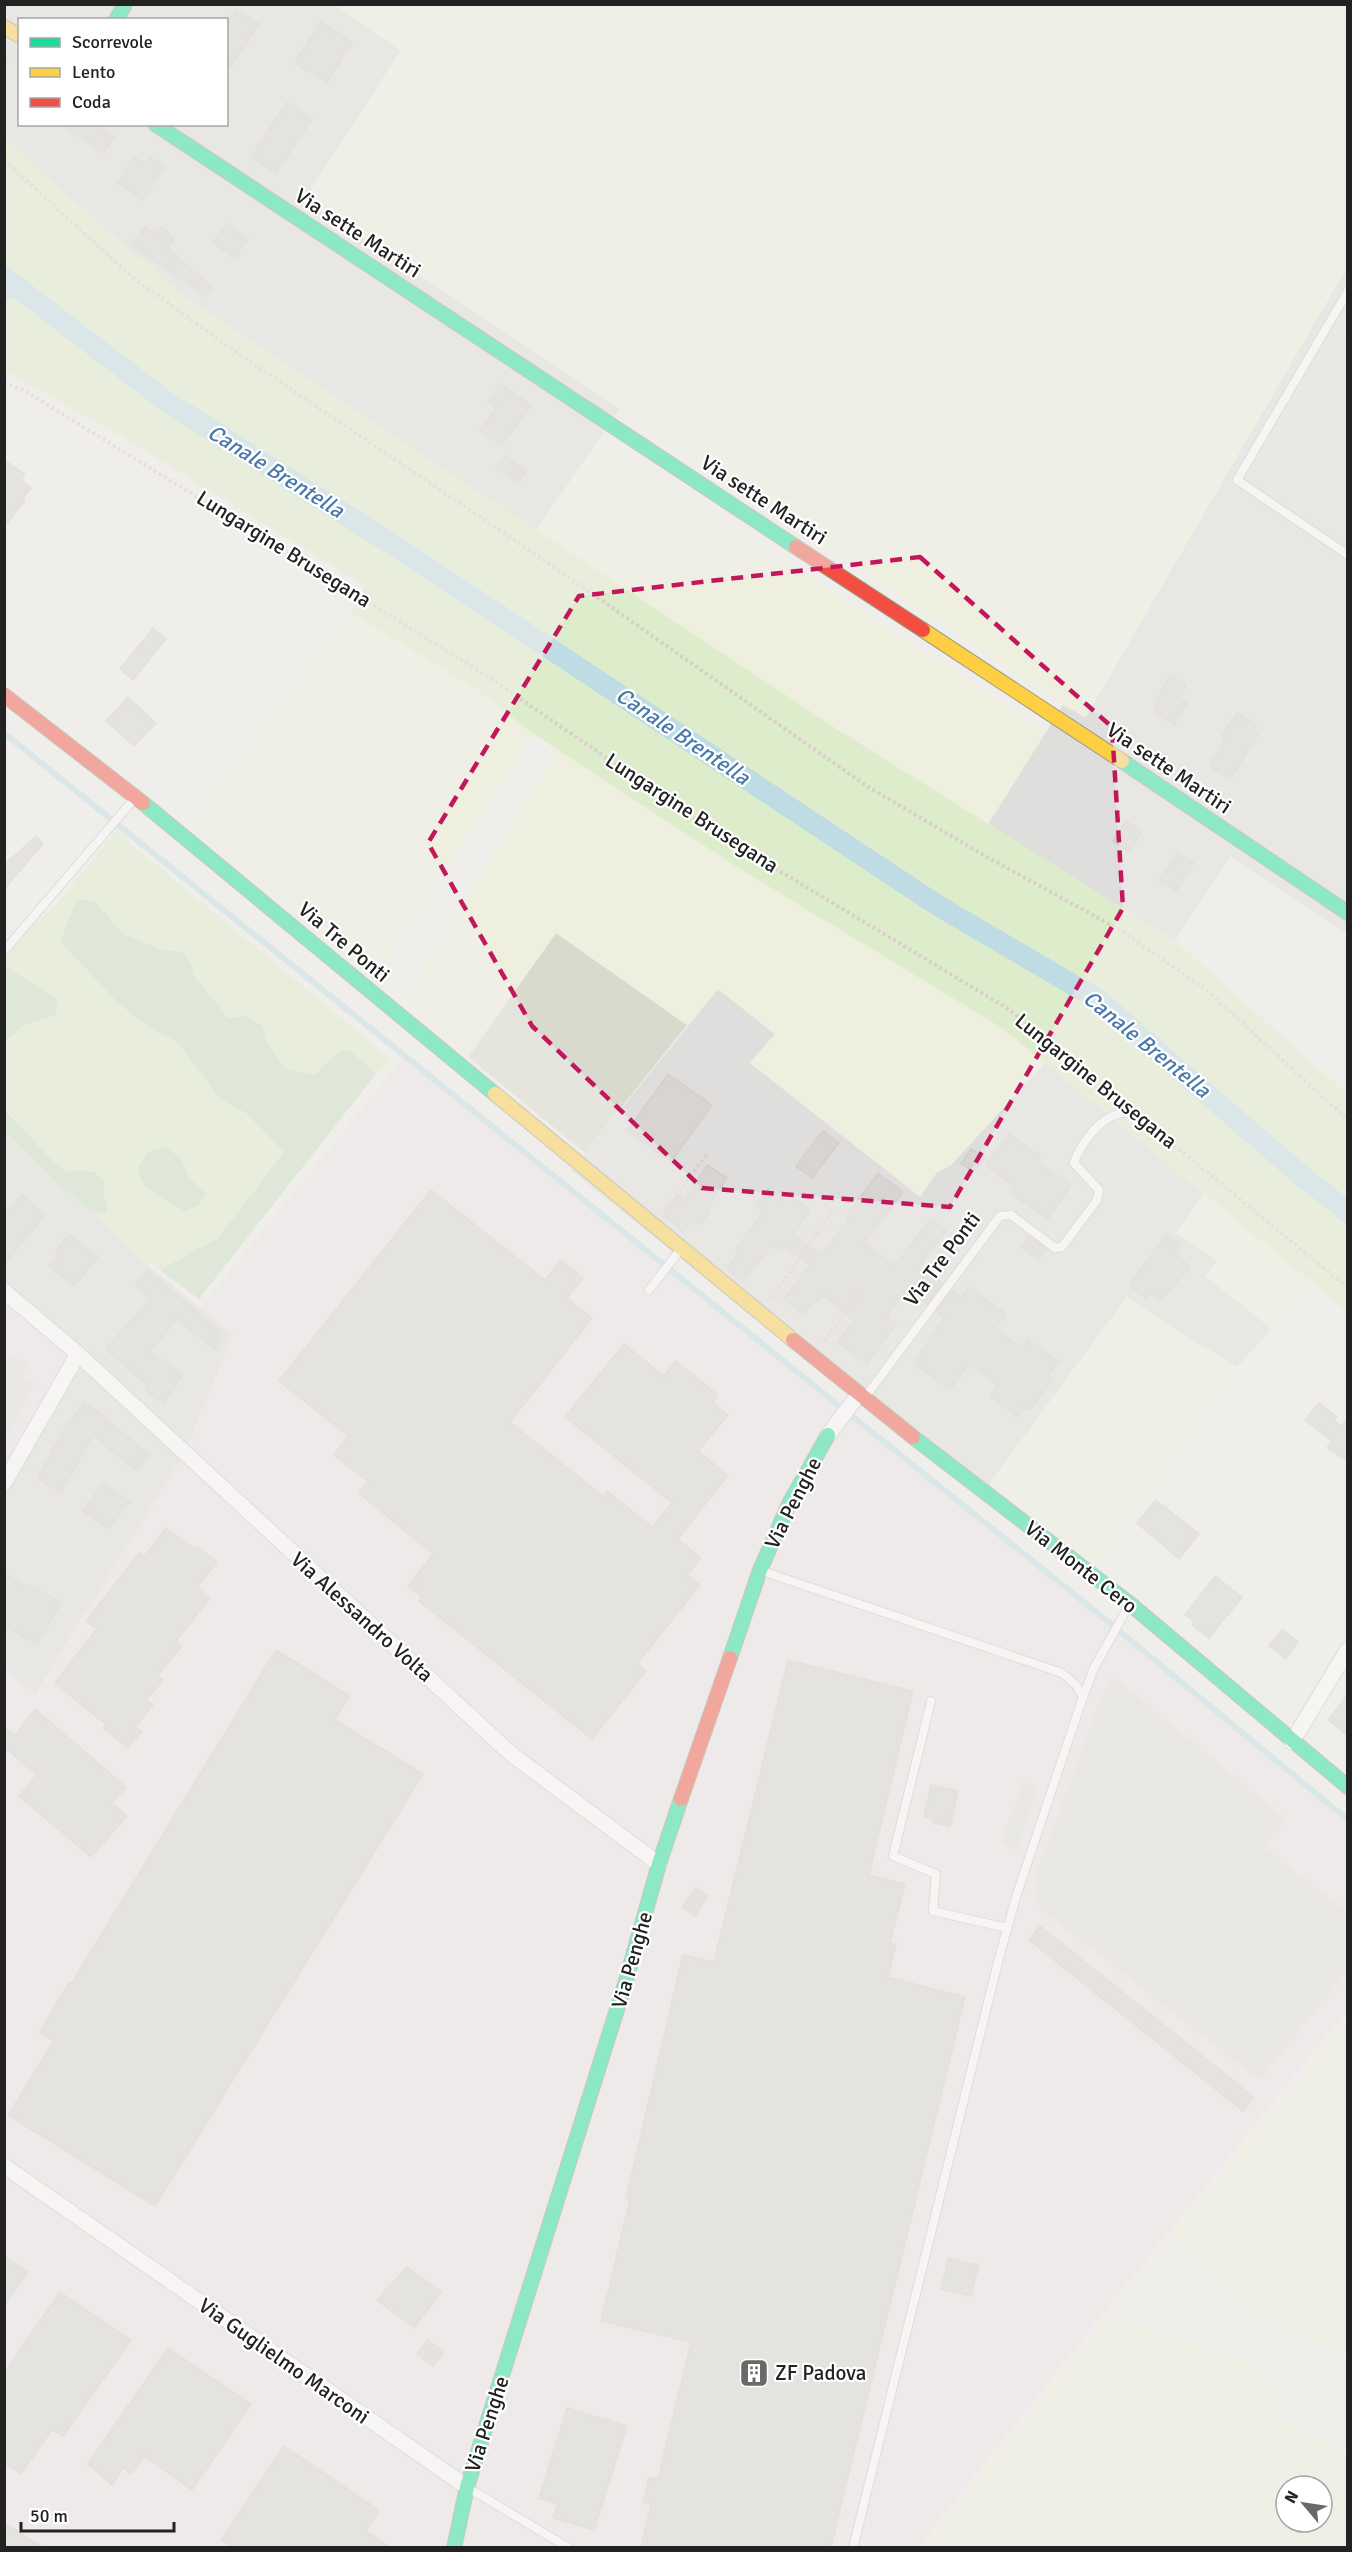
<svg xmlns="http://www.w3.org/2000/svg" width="1352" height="2552" viewBox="0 0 1352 2552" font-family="Signika,sans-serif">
<rect width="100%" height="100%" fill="#f0eeeb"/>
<!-- residential -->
<path fill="#dfdedc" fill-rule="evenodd" d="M4,5H334L401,50L305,199L620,408L536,531L182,295L28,161L5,137ZM20,20H226V124H20Z
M1347,267V934L1230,856L1175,941L988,824L1063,705L1086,717Z
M718,989L775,1034L750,1063L822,1118L937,1172L950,1166L1045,1063L1204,1194L1176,1233L1218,1262L1206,1276L1272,1329L1237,1367L1182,1334L1127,1297L980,1497L571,1171Z
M4,1133L62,1188L94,1213L131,1251L233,1335L184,1454L35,1695L5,1669V1495L81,1361L5,1294Z"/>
<!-- industrial -->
<path fill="#ede4e9" d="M405,1056L1095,1612L1347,1820V2010L1099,2318L918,2547H5L4,1669L36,1695L184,1454L233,1336L200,1307Z
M5,1294L82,1361L5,1495Z"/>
<!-- construction -->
<path fill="#d9d9cd" d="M556,933L687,1025L585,1153L468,1057Z"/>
<!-- farmland -->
<path fill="#efefdf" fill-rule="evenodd" d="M334,5H1347V267L1085,717L1063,705L305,199L401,51Z
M599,439L1046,732L988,824L751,673L536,531Z
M351,613L475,688L532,733L375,977L189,827Z
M558,750L1002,1028L1045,1063L950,1166L937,1172L920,1197L750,1063L775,1034L718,989L687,1025L556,933L468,1057L401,1004Z
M1204,1194L1309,1280L1272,1329L1205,1276L1217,1261L1176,1233Z
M1127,1297L1182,1334L1237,1367L1098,1566L991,1481Z
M1347,2020V2360L1339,2352L1279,2332L1170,2236Z
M1107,2314L1246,2363L1283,2394L1279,2418L1347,2453V2547H924ZM1286,2486H1322V2522H1286Z"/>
<!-- grass -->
<path fill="#ddeccb" d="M4,137L28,161L182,295L840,731L1175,941L1347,1094V1311L1002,1028L737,867L532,733L475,688L351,613L365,586L124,438L5,371Z
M117,830L126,836L131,844L392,1060L376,1074L351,1051H342L315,1074L286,1069L267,1042L262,1025L246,1016L228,1018L193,976L191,963L183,953L162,950L124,934L94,901L119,1004L144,1023L178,1043L221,1100L246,1113L284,1152L218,1238L160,1270L131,1251L94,1213L106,1212L103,1195L91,1170L67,1173L53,1161L5,1109L4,1041L25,1025L44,1020L57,999L5,966V951L55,906Z"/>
<!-- forest -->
<path fill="#cbdec1" d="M77,900L94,901L124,934L162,950L183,952L191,963L194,976L228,1018L246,1016L262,1025L267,1042L286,1069L315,1074L341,1051H351L376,1074L199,1299L160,1270L218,1238L284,1152L246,1113L221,1100L178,1043L144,1023L119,1004L60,941Z
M5,966L57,999L56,1015L25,1025L5,1041Z
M4,1109L53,1161L67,1172C84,1171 95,1167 105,1183L103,1195L108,1203L106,1212L94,1213L62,1188L5,1133Z
M165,1147L181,1158L188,1177L205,1193L200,1204L185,1211C176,1207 153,1193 146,1187C142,1183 140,1174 138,1169L147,1152Z"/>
<!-- parking -->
<path fill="#e0dfde" d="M1347,301V332L1260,480L1246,472Z
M12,1354L29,1364L22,1377L35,1385L5,1439V1359L8,1361Z
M1114,1677L1286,1819L1264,1847L1347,1912V1971L1259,2080L1035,1904L1036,1873L1106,1685Z
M1023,1781L1039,1787L1017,1850L1001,1844Z"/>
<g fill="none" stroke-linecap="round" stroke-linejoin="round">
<!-- stream -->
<path stroke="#bfdbe3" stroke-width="6" d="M4,299L20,290
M4,733L837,1404
M852,1416L1095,1611L1348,1820"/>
<!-- canal -->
<path stroke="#bfdbe3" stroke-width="21" d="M4,277L167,402L398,548L937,905L1097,999L1303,1177L1348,1212"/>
</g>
<!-- building -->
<path fill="#d7d4d2" stroke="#d3d0cc" stroke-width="1.5" d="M236,9L259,24L226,73V24Z
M320,22L352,42L327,83L295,63Z
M287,102L312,119L276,173L251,157Z
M60,124H96L115,137L104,153Z
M134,157L145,164L150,157L165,166L143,200L117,183Z
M227,224L248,239L235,258L213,243Z
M145,226L155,233L163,227L174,240L168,248L212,288L206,296L132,246Z
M500,384L531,405L502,445L480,431L496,407L488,402Z
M505,456L526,470L518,483L496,468Z
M4,460L25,474L21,480L31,488L23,498L25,500L4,528Z
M153,628L166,639L133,680L120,669Z
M1170,675L1186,685L1179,698L1188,703L1175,724L1153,712L1157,705L1154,704Z
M128,697L156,723L134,746L106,721Z
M1237,713L1256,725L1252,731L1258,735L1230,779L1209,766L1226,738L1222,736Z
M1126,821L1142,831L1129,852L1113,841Z
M36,836L43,844L4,889V865Z
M1177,853L1194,862L1176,891L1159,881Z
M668,1074L712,1105L671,1162L627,1131Z
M823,1131L839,1143L812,1178L796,1166Z
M1009,1134L1040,1156L1037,1162L1071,1185L1048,1219L1011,1193L1015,1187L985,1165Z
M971,1149L986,1157L974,1172L961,1163Z
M707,1165L727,1178L707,1209L710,1211L700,1224L693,1220L683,1232L663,1215L678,1195L685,1200Z
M878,1173L903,1192L864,1243L894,1266L931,1219L946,1231L919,1266L942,1283L927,1304L907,1290L886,1317L896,1324L867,1364L837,1342L854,1320L823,1295L817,1302L814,1300L803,1314L784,1299L810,1265L784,1247L781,1251L772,1245L743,1282L727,1268L740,1252L736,1249L764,1211L756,1206L768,1189L790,1204L794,1198L810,1210L793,1235L822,1255L849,1218L846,1216Z
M431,1190L545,1280L561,1260L583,1278L567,1298L592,1318L510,1422L603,1496L607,1491L652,1527L672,1503L565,1417L624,1344L664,1376L676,1361L718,1395L713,1403L728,1415L698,1451L728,1475L678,1539L701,1558L687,1575L700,1585L637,1664L646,1671L592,1739L419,1601L422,1597L408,1586L433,1554L359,1493L368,1482L334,1455L348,1436L279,1381Z
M22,1195L45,1215L4,1264V1217Z
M69,1234L98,1257L74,1286L49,1266L58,1255L55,1252Z
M1167,1234L1181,1245L1173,1252L1190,1267L1160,1301L1150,1293L1146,1298L1129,1285Z
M1029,1236L1047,1249L1039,1260L1021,1247Z
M147,1270L222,1333L215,1350L177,1319L149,1352L183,1373L164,1403L145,1391L148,1386L106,1349L151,1298L135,1286Z
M969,1287L1006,1314L995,1328L1022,1348L1028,1339L1059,1362L1049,1375L1053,1379L1030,1410L1025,1407L1018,1417L990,1396L998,1385L969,1364L950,1390L914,1363L944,1317L936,1311L952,1291L961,1297Z
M84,1402L106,1417L105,1419L150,1455L137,1471L93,1435L61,1492L37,1478L65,1428Z
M1319,1403L1337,1417L1334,1421L1342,1426L1347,1418V1461L1327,1448L1332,1441L1305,1420Z
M103,1483L131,1503H127L109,1529L83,1511Z
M1156,1500L1199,1534L1179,1559L1137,1523Z
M166,1528L196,1550L198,1547L217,1562L197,1587L210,1598L176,1641L182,1646L157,1676L163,1680L146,1700L153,1705L135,1727L142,1732L128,1748L103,1728L106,1725L55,1683L97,1629L86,1621L139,1553L144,1557Z
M4,1573L28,1588L30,1585L61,1603L37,1644L4,1625Z
M1215,1576L1242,1597L1209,1638L1192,1625L1194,1621L1185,1615Z
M1282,1629L1298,1642L1286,1659L1269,1646Z
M276,1650L350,1696L335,1720L423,1774L155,2206L8,2115L54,2041L40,2033L54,2007L69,1982L71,1984Z
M788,1660L913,1691L869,1875L905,1884L890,1943L896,1944L888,1977L965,1997L831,2547H641L651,2505L643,2503L649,2477L658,2479L691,2342L601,2321L630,2199L626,2198L683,1955L714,1962Z
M1347,1696V1735L1328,1720Z
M35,1709L126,1787L112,1803L127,1816L91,1857L19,1796L37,1775L4,1747V1728L15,1735Z
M931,1785L958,1791L950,1827L933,1823V1819L924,1816Z
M696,1888L708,1896L695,1916L682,1907Z
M1040,1926L1254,2097L1243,2111L1029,1940Z
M4,2256L28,2272L4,2306Z
M948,2258L979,2265L971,2296L941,2289Z
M407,2267L441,2292L414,2328L377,2300Z
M60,2292L131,2340L63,2436L52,2429L21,2474L4,2463V2373Z
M428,2340L444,2352L433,2366L417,2354Z
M168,2348L251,2404L192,2490L144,2456L131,2474L123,2468L112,2485L88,2464Z
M567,2408L627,2426L594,2530L553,2518L558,2504L539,2498Z
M284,2446L379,2510L366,2531L390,2547H232L221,2540Z
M4,2523L43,2547H4Z"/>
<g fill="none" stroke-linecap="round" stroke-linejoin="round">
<!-- lane casing -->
<g stroke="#c9c8c7" stroke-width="10">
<path id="lane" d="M1348,291L1237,480L1348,555
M4,951L134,799
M649,1290L680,1250
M866,1396L1000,1216L1011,1215L1055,1248L1062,1247L1097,1200L1099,1190L1074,1163C1080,1144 1101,1116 1122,1113C1127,1112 1133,1114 1137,1114
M762,1571L1062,1673L1076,1685L1083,1697
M931,1701L893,1856L936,1874L933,1911L1007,1928
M470,2489L569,2548
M853,2548L998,1962L1016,1897L1083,1697L1094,1668L1128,1607"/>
</g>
<!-- street casing -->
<g stroke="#c9c8c7" stroke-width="17">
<path id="street" d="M4,1291L78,1354L511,1754L659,1864
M828,1435L859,1394
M4,1483L78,1354
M1292,1742L1348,1649
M4,2166L467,2487"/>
</g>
<!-- fast casing -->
<g stroke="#999a82" stroke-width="16">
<path id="fast" d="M116,20L125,4
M155,124L796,547
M1122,761L1348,913
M143,803L495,1094
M913,1437L1129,1603L1348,1787
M730,1658L760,1570L789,1504L828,1435
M454,2548L467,2487L625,1984L659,1864L681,1799"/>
</g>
<!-- slow casing -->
<g stroke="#999a82" stroke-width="16">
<path id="slow" d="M4,27L20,36
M923,630L1122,761
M495,1094L793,1340"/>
</g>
<!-- jam casing -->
<g stroke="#999a82" stroke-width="16">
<path id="jam" d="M796,547L923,630
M4,695L143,803
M793,1340L913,1437
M681,1799L730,1658"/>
</g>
<!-- path -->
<path stroke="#dccecd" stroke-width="4" stroke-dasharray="3 3" stroke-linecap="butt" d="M4,67L11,55
M4,160L132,277L233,350L557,569L868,787L987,857L1120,930L1205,989L1348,1120
M4,382L25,391L478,670L715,832L1010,1010L1119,1101
M1146,1122L1348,1288
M665,1210L708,1153
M772,1298L834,1209
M824,1341L863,1288"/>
<!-- lane -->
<use href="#lane" stroke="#fdfcfc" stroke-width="8"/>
<!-- street -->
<use href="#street" stroke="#fdfcfc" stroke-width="15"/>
<!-- fast -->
<use href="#fast" stroke="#16e098" stroke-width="14"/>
<!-- slow -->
<use href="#slow" stroke="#ffcf43" stroke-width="14"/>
<!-- jam -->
<use href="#jam" stroke="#f24e42" stroke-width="14"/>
</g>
<!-- marked area -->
<path d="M0 0H1352V2552H0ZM920,557L1112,727L1123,908L950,1207L702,1188L532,1026L428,843L579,596Z" fill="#f0eeeb" fill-opacity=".55" fill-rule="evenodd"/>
<path fill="none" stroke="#c2185b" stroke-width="4.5" stroke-dasharray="12 8" stroke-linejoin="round" d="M920,557L1112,727L1123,908L950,1207L702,1188L532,1026L428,843L579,596Z"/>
<!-- icons -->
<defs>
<g id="building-square" transform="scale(1.5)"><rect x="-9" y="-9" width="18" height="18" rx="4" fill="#6a6968" stroke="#fff"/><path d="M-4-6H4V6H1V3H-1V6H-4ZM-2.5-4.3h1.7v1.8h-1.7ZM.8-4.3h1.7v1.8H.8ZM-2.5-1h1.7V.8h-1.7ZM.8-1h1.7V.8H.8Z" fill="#fff"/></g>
</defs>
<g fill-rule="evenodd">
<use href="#building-square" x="754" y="2373"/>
</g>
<g text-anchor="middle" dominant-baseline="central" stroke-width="4.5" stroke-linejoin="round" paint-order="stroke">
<!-- street labels -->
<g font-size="21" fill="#222" stroke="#fff">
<text transform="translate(358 233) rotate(33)">Via sette Martiri</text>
<text transform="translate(764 500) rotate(33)">Via sette Martiri</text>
<text transform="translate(284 549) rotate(32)">Lungargine Brusegana</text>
<text transform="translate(1169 768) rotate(34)">Via sette Martiri</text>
<text transform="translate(692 813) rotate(33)">Lungargine Brusegana</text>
<text transform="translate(344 942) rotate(40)">Via Tre Ponti</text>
<text transform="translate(1096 1081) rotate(39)">Lungargine Brusegana</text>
<text transform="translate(942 1259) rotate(-53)">Via Tre Ponti</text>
<text transform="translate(793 1503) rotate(-63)">Via Penghe</text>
<text transform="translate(1081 1567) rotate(38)">Via Monte Cero</text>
<text transform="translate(362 1617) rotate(42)">Via Alessandro Volta</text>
<text transform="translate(632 1960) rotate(-74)">Via Penghe</text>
<text transform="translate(284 2361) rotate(35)">Via Guglielmo Marconi</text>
<text transform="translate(487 2424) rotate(-72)">Via Penghe</text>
</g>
<!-- poi labels -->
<g font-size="21" fill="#222" stroke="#fff" text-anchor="start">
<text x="775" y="2373">ZF Padova</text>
</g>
<!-- water labels -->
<g font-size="22" font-style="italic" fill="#4a7aab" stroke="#fff">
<text transform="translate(276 471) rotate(32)">Canale Brentella</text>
<text transform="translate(683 736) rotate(34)">Canale Brentella</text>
<text transform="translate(1147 1044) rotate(39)">Canale Brentella</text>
</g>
</g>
<!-- border -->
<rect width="1352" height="2552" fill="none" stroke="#222222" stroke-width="12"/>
<!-- legend -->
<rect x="18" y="18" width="210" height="108" fill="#ffffff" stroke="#a7a7a7" stroke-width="1.5"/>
<rect x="30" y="38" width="30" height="9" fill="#16e098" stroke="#a7a7a7" stroke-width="1.5"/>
<text x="72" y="48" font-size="18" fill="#222222">Scorrevole</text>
<rect x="30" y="68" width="30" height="9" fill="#ffcf43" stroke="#a7a7a7" stroke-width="1.5"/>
<text x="72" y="78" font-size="18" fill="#222222">Lento</text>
<rect x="30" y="98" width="30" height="9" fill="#f24e42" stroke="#a7a7a7" stroke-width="1.5"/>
<text x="72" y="108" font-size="18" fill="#222222">Coda</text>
<!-- north arrow -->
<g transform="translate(1304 2504) rotate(299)"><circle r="28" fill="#ffffff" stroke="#a7a7a7" stroke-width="1.5"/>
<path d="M0-4.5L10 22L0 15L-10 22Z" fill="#6a6968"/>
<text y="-9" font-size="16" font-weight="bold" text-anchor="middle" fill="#222222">N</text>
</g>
<!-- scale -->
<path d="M21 2522v9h153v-9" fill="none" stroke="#222222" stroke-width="3"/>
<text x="30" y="2522" font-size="18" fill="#222222" stroke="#ffffff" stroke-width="4.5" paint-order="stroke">50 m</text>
</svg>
